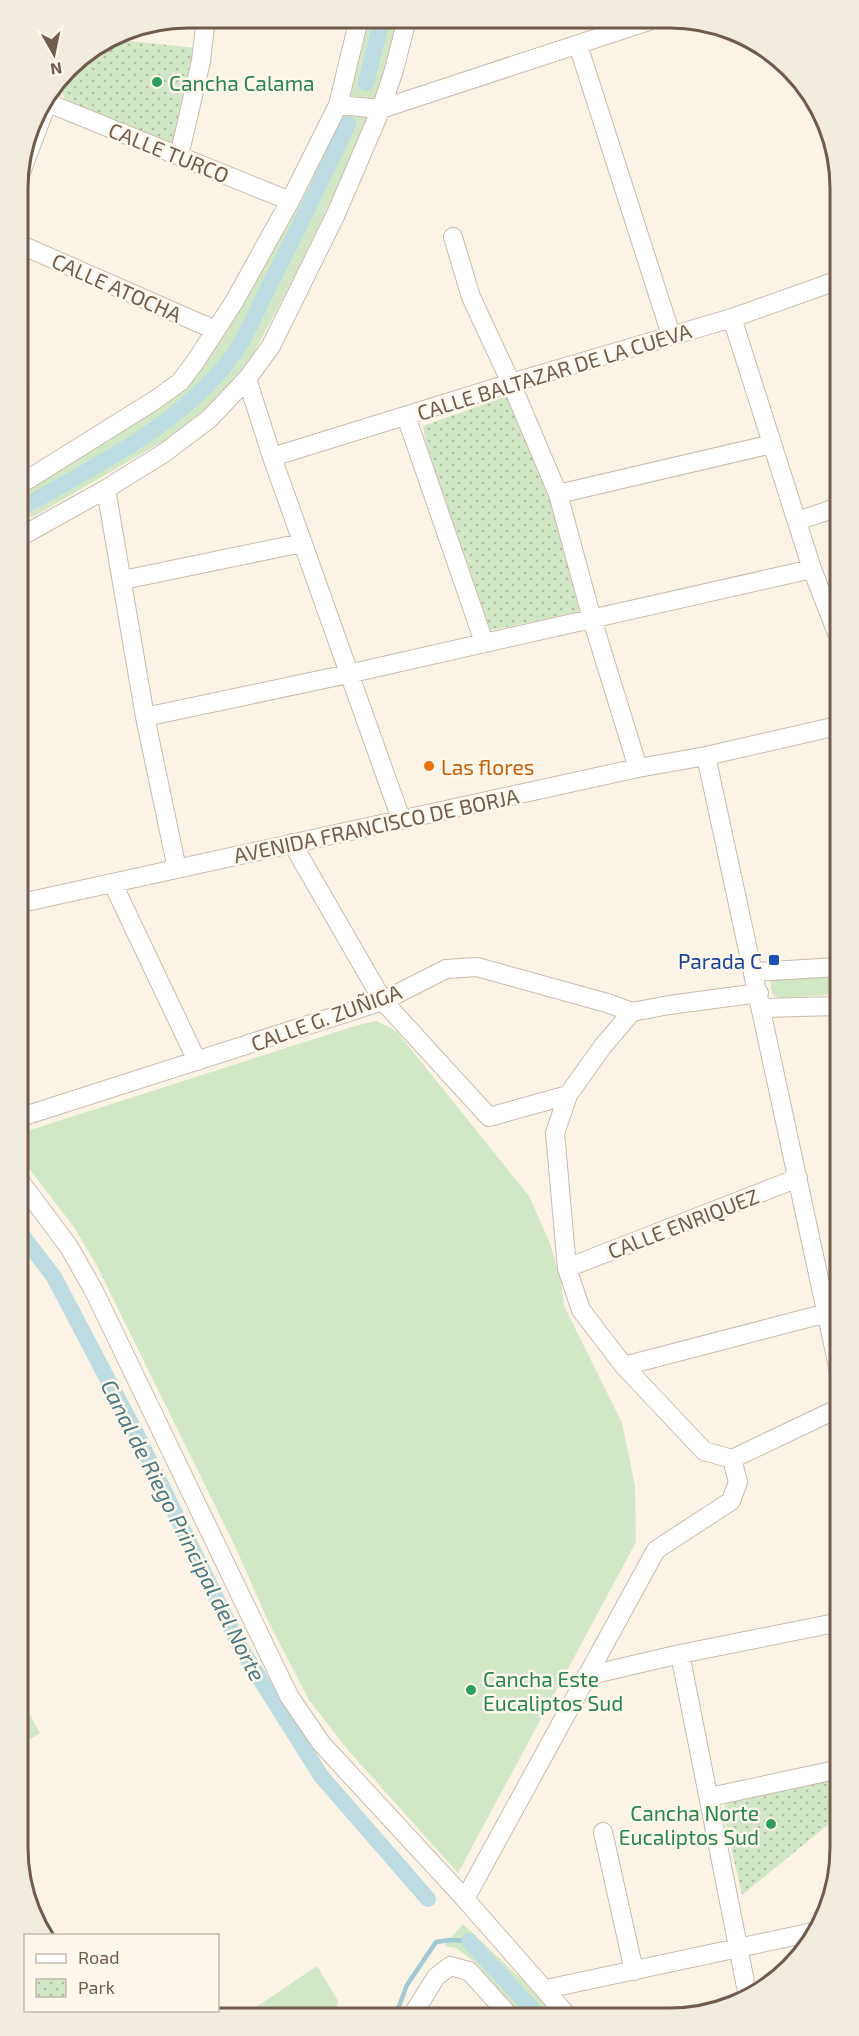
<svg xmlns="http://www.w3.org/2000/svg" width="859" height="2036" viewBox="0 0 859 2036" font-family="'Exo 2',sans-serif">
<defs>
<pattern id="park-dots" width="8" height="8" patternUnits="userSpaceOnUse" patternTransform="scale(1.5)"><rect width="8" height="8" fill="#d2e7c6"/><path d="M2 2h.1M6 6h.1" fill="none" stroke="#afbea3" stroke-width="1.8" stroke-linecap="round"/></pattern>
</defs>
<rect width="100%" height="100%" fill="#faf3e6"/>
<!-- grass -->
<path fill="#d2e7c6" d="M366,19H398L375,99L347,98Z
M343,113L367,116L347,166L298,270L251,358L214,402L167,439L31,518L23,490L175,395C203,373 220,341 238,311C277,247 309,180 343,113Z
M838,974V994L781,998L774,996L771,990V980L776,978Z
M376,1021L391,1028L397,1032L529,1196L550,1243L561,1281L564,1306L622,1423L635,1486L636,1542L458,1873L347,1749L309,1700L268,1621L234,1544L97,1266L74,1227L21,1158V1133L355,1026Z
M23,1702L40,1733L23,1744Z
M463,1924L550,2006L556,2013H519L476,1963L456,1948L444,1946Z
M317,1966L338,2001L335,2014H246Z"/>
<!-- park -->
<path fill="url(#park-dots)" d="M111,39L196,48L177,133L173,143L67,104C65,98 61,91 61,86C63,62 94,50 111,39Z
M512,394L582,594L578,612L488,631L426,443L423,426Z
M840,1775L841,1814L742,1895L724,1816V1807L729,1799Z"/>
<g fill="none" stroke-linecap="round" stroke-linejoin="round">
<!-- stream -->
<path stroke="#a3cad3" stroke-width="4.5" d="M396,2014L407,1985L436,1942L450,1940L469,1941"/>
<!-- canal -->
<path stroke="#bcdce2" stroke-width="16" d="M366,83L382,19
M30,503C98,465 172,428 223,368C243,345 255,315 268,288C296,234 322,179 348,124
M22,1235L54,1277L137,1435L240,1647L321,1776L428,1899
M469,1941L536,2013"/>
<!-- minor casing -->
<g stroke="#cbbbad" stroke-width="20">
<path id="minor" d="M578,45L671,335
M48,103L290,201
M338,105L381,109L649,21
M179,156L201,61L206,18
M18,180L51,93
M453,237L471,297L511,383L558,494L592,619L638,768
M19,244L215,330
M732,318L812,569L837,633
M247,379L272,457L401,819
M406,416L484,642
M272,457L511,383L732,318L836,281
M19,485L155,400L180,382L195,362L234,302L290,201L338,105L359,19
M106,489L145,717L177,869
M558,494L772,444
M797,521L836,508
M20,537L106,489L164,453L209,419L247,379L271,346L336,214L381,109L394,70L407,19
M123,580L302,543
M145,717L348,674L812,569
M706,756L839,1371
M292,843L383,1001L489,1117L568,1095
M113,884L197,1061
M21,903L638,768L706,756L837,726
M754,972L838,967
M762,1008L838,1006
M21,1117L383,1001L446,969L477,967L607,1003L632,1012
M22,1184L69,1247L94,1291L289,1696L321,1743L465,1899L565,2013
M567,1268L798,1178
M624,1366L827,1313
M732,1459L704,1451L624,1366L581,1310L567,1268L555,1133L568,1095L603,1046L632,1012L669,1005L759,993
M732,1459L839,1408
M680,1654L748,1997
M586,1676L680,1654L840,1622
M710,1797L840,1769
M603,1832L634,1971
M465,1899L656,1550L731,1501L738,1482L732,1459
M546,1989L813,1932
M413,2014L436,1977L450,1966L469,1971L507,2013"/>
</g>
<!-- minor -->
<use href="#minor" stroke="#fff" stroke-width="18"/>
</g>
<!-- markers -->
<g fill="#2e9e5b" stroke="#fdf7ec" stroke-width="2">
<circle cx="157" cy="82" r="6"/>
<circle cx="471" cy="1690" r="6"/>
<circle cx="771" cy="1824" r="6"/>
</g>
<circle fill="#e8710a" stroke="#fdf7ec" stroke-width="2" cx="429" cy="766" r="6"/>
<rect fill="#1a4fb4" stroke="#fdf7ec" stroke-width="2" x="768" y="954" width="12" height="12" rx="3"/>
<g text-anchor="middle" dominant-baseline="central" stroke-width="5" stroke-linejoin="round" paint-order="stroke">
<!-- leisure labels -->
<g font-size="21" fill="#27864d" stroke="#fdf7ec" text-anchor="start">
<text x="169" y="82">Cancha Calama</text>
<text x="483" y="1678">Cancha Este<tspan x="483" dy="24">Eucaliptos Sud</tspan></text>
<text x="759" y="1812" text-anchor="end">Cancha Norte<tspan x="759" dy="24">Eucaliptos Sud</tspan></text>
</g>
<!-- street labels -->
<g font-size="21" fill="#715b4d" stroke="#fdf7ec">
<text transform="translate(169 152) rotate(22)">CALLE TURCO</text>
<text transform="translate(117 287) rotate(24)">CALLE ATOCHA</text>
<text transform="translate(554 371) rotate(-17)">CALLE BALTAZAR DE LA CUEVA</text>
<text transform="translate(376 825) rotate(-12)">AVENIDA FRANCISCO DE BORJA</text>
<text transform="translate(326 1017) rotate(-20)">CALLE G. ZUÑIGA</text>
<text transform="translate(683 1223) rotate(-21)">CALLE ENRIQUEZ</text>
</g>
<!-- food labels -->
<g font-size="21" fill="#c56008" stroke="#fdf7ec" text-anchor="start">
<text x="441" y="766">Las flores</text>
</g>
<!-- transit labels -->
<g font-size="21" fill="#164399" stroke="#fdf7ec" text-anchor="end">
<text x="762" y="960">Parada C</text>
</g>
<!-- water labels -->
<g font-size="22" font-style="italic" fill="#497883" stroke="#fdf7ec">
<text transform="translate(184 1530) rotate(63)">Canal de Riego Principal del Norte</text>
</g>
</g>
<!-- crop -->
<path d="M0 0H859V2036H0ZM188 28H670A160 160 0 0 1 830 188V1848A160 160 0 0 1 670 2008H188A160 160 0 0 1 28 1848V188A160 160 0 0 1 188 28Z" fill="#f2ebdf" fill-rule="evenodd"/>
<path fill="none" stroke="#715b4d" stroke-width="3" d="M188 28H670A160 160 0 0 1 830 188V1848A160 160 0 0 1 670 2008H188A160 160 0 0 1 28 1848V188A160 160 0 0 1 188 28Z"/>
<!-- legend -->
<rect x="24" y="1934" width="195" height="78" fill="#fdf7ec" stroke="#c5b9ac" stroke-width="1.5"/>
<rect x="36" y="1954" width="30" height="9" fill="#ffffff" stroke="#c5b9ac" stroke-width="1.5"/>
<text x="78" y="1964" font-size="18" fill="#715b4d">Road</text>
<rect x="36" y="1979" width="30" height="18" fill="url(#park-dots)" stroke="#c5b9ac" stroke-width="1.5"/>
<text x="78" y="1994" font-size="18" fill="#715b4d">Park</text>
<!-- north arrow -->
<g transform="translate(54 54) rotate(171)" stroke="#fdf7ec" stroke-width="4.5" paint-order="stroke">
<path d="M0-4.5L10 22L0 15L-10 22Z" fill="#715b4d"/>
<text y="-9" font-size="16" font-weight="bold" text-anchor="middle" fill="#715b4d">N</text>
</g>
</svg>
